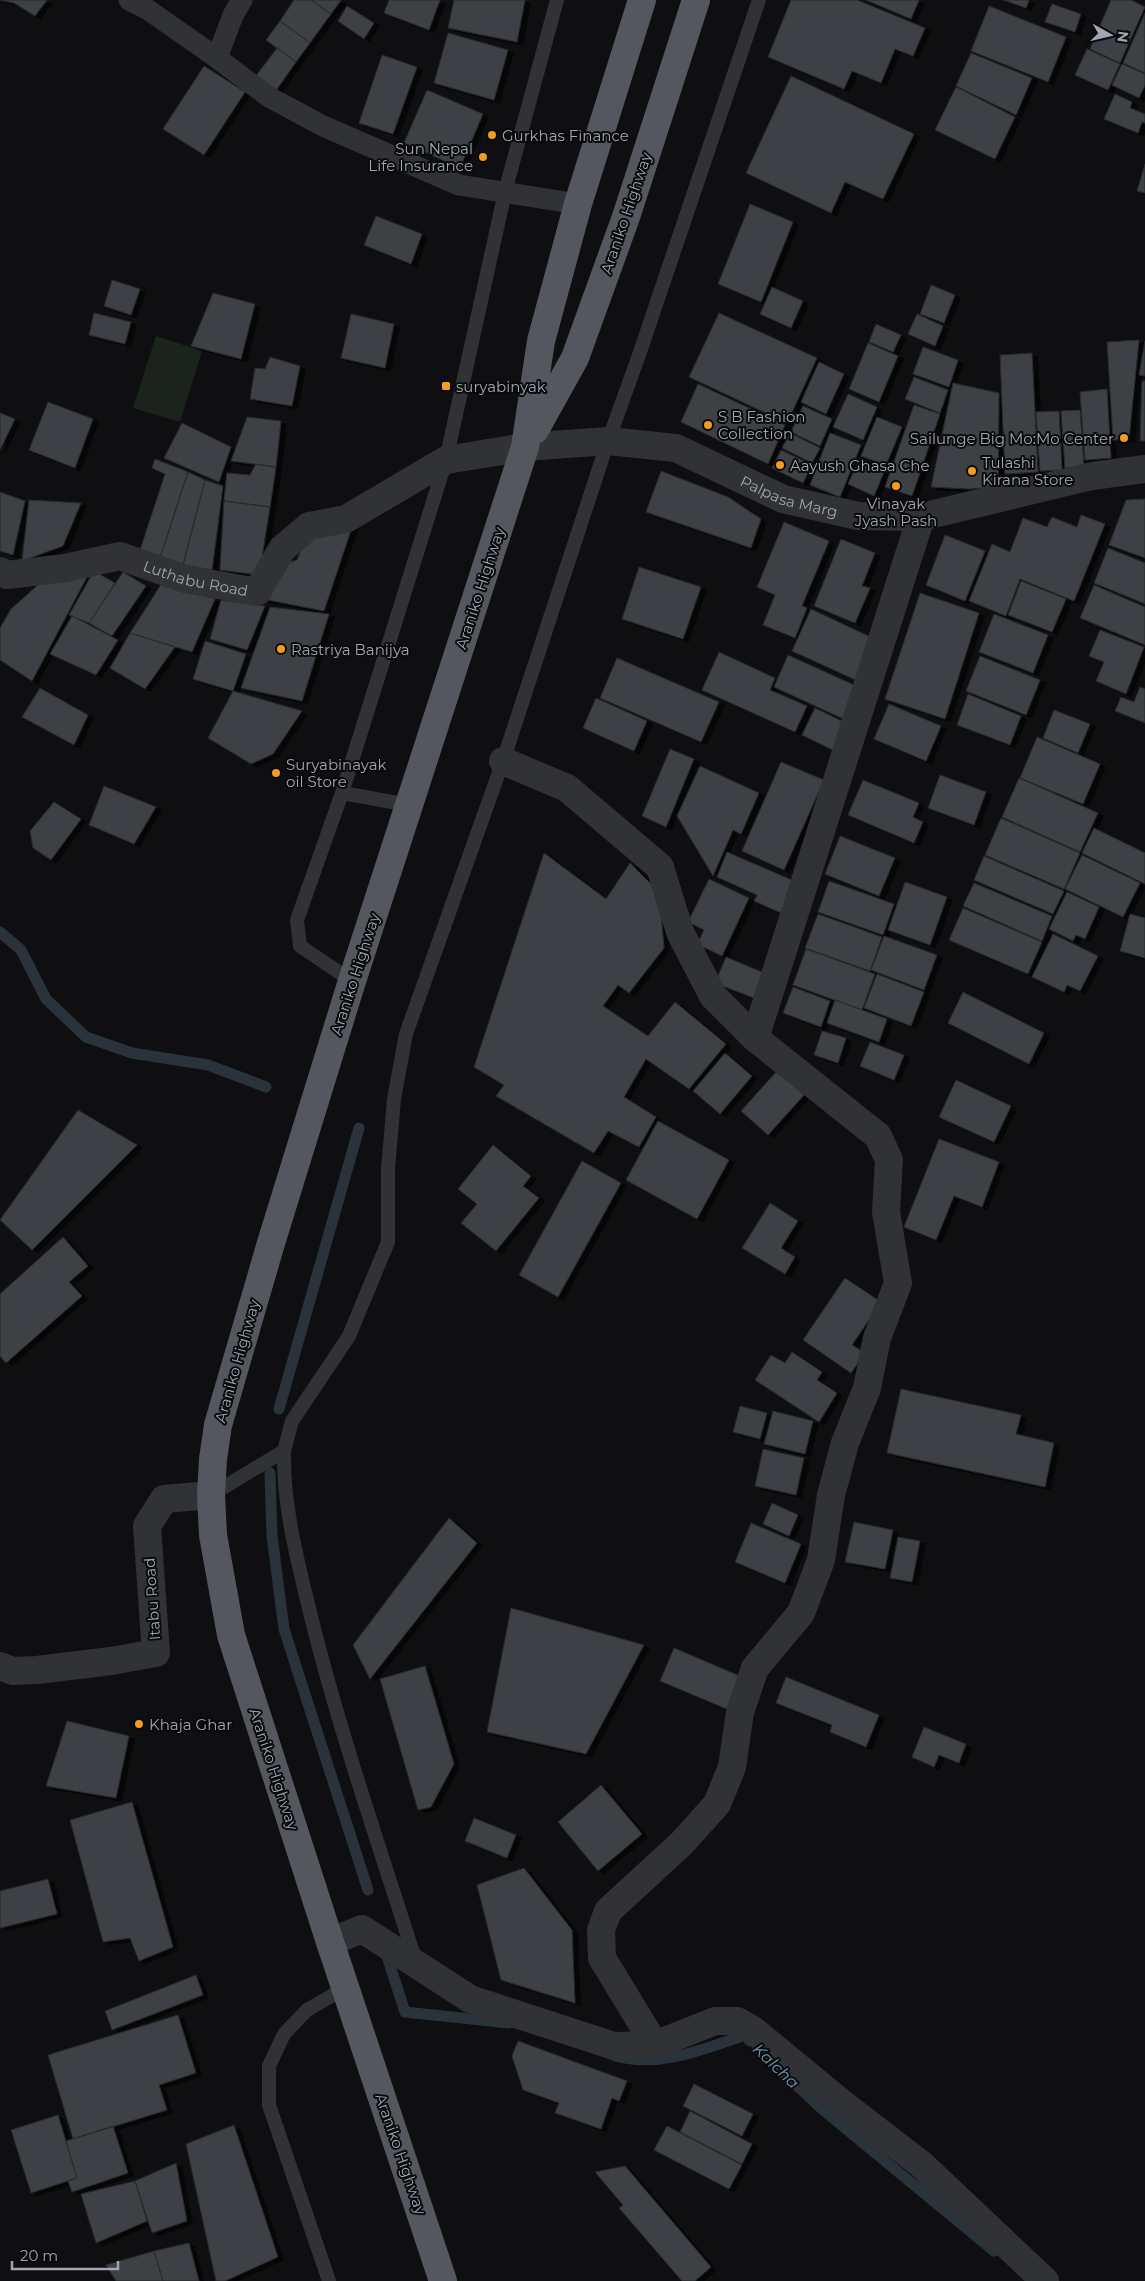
<svg xmlns="http://www.w3.org/2000/svg" width="1145" height="2281" viewBox="0 0 1145 2281" font-family="Montserrat,sans-serif">
<defs>
<filter id="shadow"><feDropShadow dx="5.5" dy="3" stdDeviation="0" flood-color="#0009"/></filter>
</defs>
<rect width="100%" height="100%" fill="#0f0f11"/>
<!-- green -->
<path fill="#1c231c" d="M156,336L202,351L180,422L133,408Z"/>
<g fill="none" stroke-linecap="round" stroke-linejoin="round">
<!-- stream -->
<path stroke="#293339" stroke-width="11" d="M0,932L21,950L46,999L86,1037L132,1053L208,1065L266,1087
M279,1409L359,1128
M270,1473L272,1536L284,1629L368,1890
M385,1950L405,2012L509,2023
M615,2056C660,2068 702,2050 745,2035L750,2041
M776,2066L822,2109L994,2251"/>
</g>
<!-- building -->
<path fill="#3e3f44" stroke="#292a2d" filter="url(#shadow)" d="M0,0H47L35,16L14,3Z
M294,0H311L331,14L310,43L280,21Z
M311,0H341L331,14Z
M389,0H440L429,30L384,13Z
M454,0H525L517,42L448,28Z
M791,0H857L925,28L913,56L895,49L881,83L852,71L844,89L768,57Z
M866,0H919L911,19Z
M1003,0H1029L1026,8Z
M1111,0H1131L1145,7L1120,63L1090,49Z
M1052,4L1081,14L1075,32L1045,22Z
M347,6L374,23L364,39L338,21Z
M989,6L1066,37L1048,82L971,51Z
M1145,13V73L1123,63Z
M280,21L310,43L296,62L266,40Z
M448,33L508,50L494,100L434,83Z
M277,48L296,62L275,92L255,77Z
M1087,49L1120,64L1108,90L1075,75Z
M971,53L1032,78L1016,115L956,86Z
M382,55L417,67L393,134L359,123Z
M1122,64L1145,74V85L1139,98L1112,85Z
M204,66L245,92L204,155L163,129Z
M791,76L914,134L883,199L845,182L831,213L746,173Z
M956,87L1015,117L995,159L935,130Z
M427,90L483,114L460,168L404,143Z
M1115,94L1132,102L1130,108L1145,114V123L1142,122L1138,133L1104,119Z
M1145,164V193L1137,191Z
M750,204L793,222L761,302L718,284Z
M376,216L422,234L411,264L364,245Z
M112,280L140,289L131,315L104,306Z
M931,285L955,295L944,323L920,314Z
M772,287L803,301L791,328L760,314Z
M213,293L255,304L241,359L191,346Z
M94,313L131,322L125,344L89,335Z
M719,313L817,358L787,423L689,377Z
M351,314L394,324L385,368L341,358Z
M917,314L943,326L935,346L908,334Z
M876,324L901,335L893,352L869,342Z
M1139,340L1129,439L1113,440L1107,342Z
M1145,341V376L1139,375Z
M868,343L898,356L879,402L849,389Z
M923,347L958,360L949,387L913,374Z
M1032,353L1038,472L1005,474L1000,355Z
M270,357L300,366L292,406L250,399L255,368L265,369Z
M819,362L844,374L826,414L801,402Z
M914,377L948,390L940,413L905,399Z
M1142,381H1145V441H1140Z
M953,383L999,393L998,487L969,489L931,487Z
M698,384L785,425L768,464L681,422Z
M1107,389L1111,458L1085,460L1080,392Z
M848,394L877,407L863,440L833,427Z
M48,402L93,419L75,468L29,450Z
M914,405L940,414L912,496L885,487Z
M803,406L832,419L820,446L791,432Z
M1080,410L1084,467L1065,468L1061,411Z
M1059,411L1062,470L1040,471L1036,412Z
M0,413L15,419L0,450Z
M247,417L281,421L276,467L231,461Z
M877,417L902,427L886,465L861,456Z
M182,423L231,447L219,482L164,458Z
M790,433L820,448L812,463L782,448Z
M830,433L861,445L840,497L810,485Z
M781,450L812,465L803,483L772,468Z
M155,459L188,472L160,558L140,550L165,474L152,468Z
M858,462L884,472L874,496L848,484Z
M256,464L276,467L270,507L224,501L227,473L250,475Z
M661,471L728,497L761,519L751,548L646,512Z
M188,472L205,480L183,565L160,558Z
M205,480L223,486L212,570L183,565Z
M0,492L25,501L13,555L0,551Z
M1145,499V558L1109,545L1126,500Z
M29,500L81,503L63,546L22,561Z
M224,501L270,507L259,575L220,570Z
M1081,515L1105,524L1074,601L1020,579L1006,616L969,601L992,544L1010,552L1023,518L1047,527L1052,517L1077,527Z
M784,522L829,541L802,606L807,608L795,638L763,625L775,595L757,587Z
M353,524L324,611L263,599L280,565L297,560L305,539Z
M945,535L985,551L965,601L926,585Z
M841,539L875,553L862,586L870,588L855,623L814,606Z
M1108,548L1145,563V604L1094,583Z
M639,567L701,587L683,639L622,619Z
M94,571L115,583L89,623L69,615Z
M123,572L146,586L112,636L89,623Z
M88,575L32,681L0,660V628L11,609L39,584Z
M1021,581L1066,599L1052,632L1008,615Z
M162,583L215,599L192,652L130,633Z
M1094,585L1145,607V645L1080,618Z
M920,593L979,613L945,719L885,699Z
M221,600L265,606L247,650L210,639Z
M270,607L329,614L302,701L241,688Z
M811,609L879,641L860,682L792,651Z
M994,614L1048,635L1033,673L979,652Z
M72,616L118,640L96,675L50,654Z
M1100,630L1144,647L1126,694L1096,681L1104,662L1089,656Z
M130,633L175,647L145,689L110,668Z
M205,641L246,654L233,691L193,679Z
M719,652L775,678L770,690L807,706L795,732L702,690Z
M788,655L865,690L850,722L774,687Z
M980,656L1040,680L1026,715L966,691Z
M617,658L719,702L701,742L600,698Z
M1140,687L1145,689V723L1115,711L1121,697L1134,702Z
M40,688L88,715L74,745L22,717Z
M233,691L302,711L273,754L251,764L208,738Z
M968,694L1021,716L1010,745L957,725Z
M596,698L647,721L634,751L583,728Z
M889,704L941,726L926,761L874,739Z
M815,708L852,726L839,753L802,735Z
M1054,710L1090,724L1078,753L1043,738Z
M1037,737L1100,764L1083,804L1020,778Z
M670,749L694,759L666,827L642,816Z
M781,762L824,780L784,870L742,851Z
M700,766L759,793L741,834L733,830L713,876L677,816Z
M940,775L986,792L974,825L928,808Z
M1019,778L1098,813L1080,852L1002,817Z
M863,780L919,803L913,817L923,822L914,843L848,815Z
M104,786L156,807L134,844L89,825Z
M54,802L81,819L51,860L33,848L30,831Z
M1001,818L1080,853L1064,889L985,855Z
M1094,828L1145,853V884L1082,853Z
M840,836L895,858L879,896L825,874Z
M727,852L801,884L788,916L754,901L757,895L717,877Z
M544,853L606,899L630,863L659,892L664,948L629,993L618,985L603,1006L648,1036L675,1002L726,1044L689,1089L646,1059L624,1097L656,1117L639,1147L608,1131L594,1153L496,1096L504,1085L474,1067Z
M1082,855L1140,883L1123,917L1065,889Z
M984,856L1064,891L1053,914L974,880Z
M709,879L749,898L722,956L697,944L704,930L688,922Z
M829,881L894,904L883,935L818,912Z
M905,882L947,897L930,945L888,930Z
M974,883L1052,916L1042,941L963,906Z
M1067,892L1099,907L1085,939L1076,935L1073,941L1049,929Z
M963,908L1042,942L1028,974L949,940Z
M818,914L882,937L870,971L805,948Z
M1130,914L1145,918V958L1120,951Z
M1053,934L1098,956L1080,991L1067,985L1064,992L1032,977Z
M884,936L937,955L924,990L871,970Z
M806,949L875,974L862,1010L793,985Z
M726,957L769,975L759,1000L715,983Z
M877,974L924,992L911,1026L864,1008Z
M793,987L830,1001L821,1027L783,1013Z
M963,992L1044,1033L1029,1064L948,1023Z
M835,1000L887,1019L879,1042L827,1023Z
M822,1031L846,1038L838,1063L814,1055Z
M870,1042L904,1055L894,1080L860,1066Z
M725,1053L752,1076L720,1114L693,1091Z
M777,1071L804,1095L768,1135L741,1111Z
M956,1080L1011,1106L994,1142L939,1117Z
M78,1110L137,1145L32,1250L0,1220Z
M658,1121L729,1160L697,1219L626,1180Z
M939,1139L999,1162L982,1207L954,1196L936,1240L904,1227Z
M493,1145L531,1176L523,1186L539,1198L496,1251L461,1223L477,1204L458,1189Z
M582,1161L621,1183L558,1297L519,1275Z
M770,1203L798,1221L781,1248L795,1257L785,1274L742,1248Z
M63,1237L88,1266L69,1282L82,1296L6,1363L0,1356V1294Z
M845,1278L881,1302L852,1345L865,1353L851,1373L803,1340Z
M792,1352L822,1372L817,1380L837,1393L819,1422L755,1380L771,1355L785,1363Z
M901,1389L1021,1415L1016,1434L1054,1443L1045,1487L887,1453Z
M740,1406L767,1413L760,1439L733,1432Z
M773,1411L813,1421L805,1454L764,1444Z
M763,1449L804,1458L796,1495L755,1486Z
M772,1503L798,1515L789,1536L763,1524Z
M449,1518L477,1543L370,1679L353,1645Z
M854,1522L893,1530L885,1569L845,1562Z
M751,1523L801,1544L785,1583L735,1562Z
M898,1537L920,1541L912,1582L890,1578Z
M511,1608L644,1645L586,1754L487,1732Z
M674,1648L742,1677L729,1710L660,1681Z
M425,1666L454,1764L431,1807L418,1810L380,1679Z
M786,1677L879,1715L866,1747L830,1732L832,1725L776,1703Z
M67,1721L129,1736L116,1798L46,1786Z
M924,1727L966,1744L959,1763L939,1755L934,1767L912,1757Z
M601,1785L642,1834L598,1871L558,1822Z
M132,1802L173,1947L139,1961L130,1938L103,1942L70,1820Z
M474,1818L516,1835L507,1858L465,1841Z
M524,1868L572,1930L575,2003L501,1980L477,1885Z
M48,1879L57,1914L0,1928V1891Z
M196,1975L203,1995L112,2030L105,2011Z
M178,2015L196,2073L159,2085L167,2110L73,2139L48,2055Z
M518,2041L627,2081L619,2101L612,2098L601,2129L555,2113L559,2103L523,2090L512,2056Z
M694,2084L753,2114L742,2136L683,2106Z
M690,2111L752,2144L742,2164L680,2132Z
M58,2115L77,2178L31,2193L11,2130Z
M234,2125L278,2257L225,2281H216L186,2144Z
M113,2126L128,2173L72,2192L68,2181L77,2178L66,2141Z
M667,2126L742,2165L729,2189L654,2150Z
M176,2163L187,2221L152,2233L135,2181Z
M625,2166L711,2267L695,2281H682L619,2208L623,2205L595,2172Z
M135,2181L147,2221L96,2243L81,2194Z
M189,2243L199,2281H163L154,2251Z
M154,2251L163,2281H116L106,2265Z"/>
<g fill="none" stroke-linecap="round" stroke-linejoin="round">
<!-- service -->
<path stroke="#303236" stroke-width="14" d="M342,793L409,805
M352,981L300,946L297,920L342,793L446,460L505,192L557,0
M284,1451C283,1501 295,1551 307,1600C336,1722 378,1842 416,1962
M211,1495L284,1451L292,1421L349,1336L388,1242V1169L394,1099L406,1034L503,761L608,441L639,355L759,0
M329,2281L269,2105V2066L284,2034L307,2010L345,1988"/>
<!-- pedestrian -->
<path stroke="#303236" stroke-width="21" d="M129,0L147,9L217,58L233,15L242,0
M217,58L269,97L323,126L459,185L578,204"/>
<!-- minor -->
<g stroke="#303236" stroke-width="28">
<path id="s1" d="M0,571L7,575L65,568L120,556L185,579L257,592L282,549L309,526L346,519L446,460L525,447L608,441L676,448L783,499L858,516L921,517L1092,476L1145,469"/>
<path d="M503,761L567,788L660,867L680,932L713,996L755,1038L878,1136L889,1160L886,1212L898,1283L877,1338L867,1388L845,1443L831,1495L821,1560L801,1613L755,1668L740,1712L732,1767L717,1804L681,1844L608,1911L601,1930L602,1958L655,2045"/>
<path d="M755,1038L921,517"/>
<path d="M0,1666L13,1671L37,1670L111,1661L156,1653L147,1526L164,1499L211,1495"/>
<path d="M330,1942L362,1929L470,1999L614,2046L655,2045L715,2021H737L753,2030L843,2104L921,2164L1045,2281"/>
</g>
<!-- trunk -->
<path stroke="#54585e" stroke-width="28" d="M535,430L575,358L626,217L696,0
M443,2281L330,1942L231,1635L213,1535L211,1495L213,1459L218,1425L271,1243L352,981L525,447L541,341L578,204L642,0"/>
</g>
<!-- markers -->
<g fill="#f39c25" stroke="#0a0a0c" stroke-width="2">
<circle cx="492" cy="135" r="5"/>
<circle cx="483" cy="157" r="5"/>
<rect x="441" y="381" width="10" height="10" rx="2.5"/>
<circle cx="708" cy="425" r="5"/>
<circle cx="1124" cy="438" r="5"/>
<circle cx="780" cy="465" r="5"/>
<circle cx="972" cy="471" r="5"/>
<circle cx="896" cy="486" r="5"/>
<circle cx="281" cy="649" r="5"/>
<circle cx="276" cy="773" r="5"/>
<circle cx="139" cy="1724" r="5"/>
</g>
<g text-anchor="middle" dominant-baseline="central" stroke-width="4" stroke-linejoin="round" paint-order="stroke">
<!-- poi labels -->
<g font-size="15" fill="#a0a7b2" stroke="#0a0a0c" text-anchor="start">
<text x="502" y="135">Gurkhas Finance</text>
<text x="473" y="148" text-anchor="end">Sun Nepal<tspan x="473" dy="17">Life Insurance</tspan></text>
<text x="456" y="386">suryabinyak</text>
<text x="718" y="416">S B Fashion<tspan x="718" dy="17">Collection</tspan></text>
<text x="1114" y="438" text-anchor="end">Sailunge Big Mo:Mo Center</text>
<text x="982" y="462">Tulashi<tspan x="982" dy="17">Kirana Store</tspan></text>
<text x="790" y="465">Aayush Ghasa Che</text>
<text x="896" y="503" text-anchor="middle">Vinayak<tspan x="896" dy="17">Jyash Pash</tspan></text>
<text x="291" y="649">Rastriya Banijya</text>
<text x="286" y="764">Suryabinayak<tspan x="286" dy="17">oil Store</tspan></text>
<text x="149" y="1724">Khaja Ghar</text>
</g>
<!-- street labels -->
<g font-size="15" fill="#a0a7b2" stroke="#0a0a0c">
<text transform="translate(626 213) rotate(-71)">Araniko Highway</text>
<text stroke="none"><textPath href="#s1" startOffset="859">Palpasa Marg</textPath></text>
<text stroke="none"><textPath href="#s1" startOffset="202">Luthabu Road</textPath></text>
<text transform="translate(480 588) rotate(-72)">Araniko Highway</text>
<text transform="translate(355 974) rotate(-72)">Araniko Highway</text>
<text transform="translate(237 1361) rotate(-74)">Araniko Highway</text>
<text transform="translate(152 1599) rotate(-94)">Itabu Road</text>
<text transform="translate(274 1769) rotate(72)">Araniko Highway</text>
<text transform="translate(401 2154) rotate(71)">Araniko Highway</text>
</g>
<!-- water labels -->
<g font-size="16" font-style="italic" fill="#7699ae" stroke="#0a0a0c">
<text transform="translate(776 2066) rotate(44)">Kalcha</text>
</g>
</g>
<!-- north arrow -->
<g transform="translate(1110 35) rotate(98)" stroke="#0a0a0c" stroke-width="4" paint-order="stroke">
<path d="M0-4L9 19L0 12L-9 19Z" fill="#a0a7b2"/>
<text y="-8" font-size="14" font-weight="bold" text-anchor="middle" fill="#a0a7b2">N</text>
</g>
<!-- scale -->
<path d="M12 2261v8h106v-8" fill="none" stroke="#a0a7b2" stroke-width="2.5"/>
<text x="20" y="2261" font-size="15" fill="#a0a7b2" stroke="#0a0a0c" stroke-width="4" paint-order="stroke">20 m</text>
</svg>
